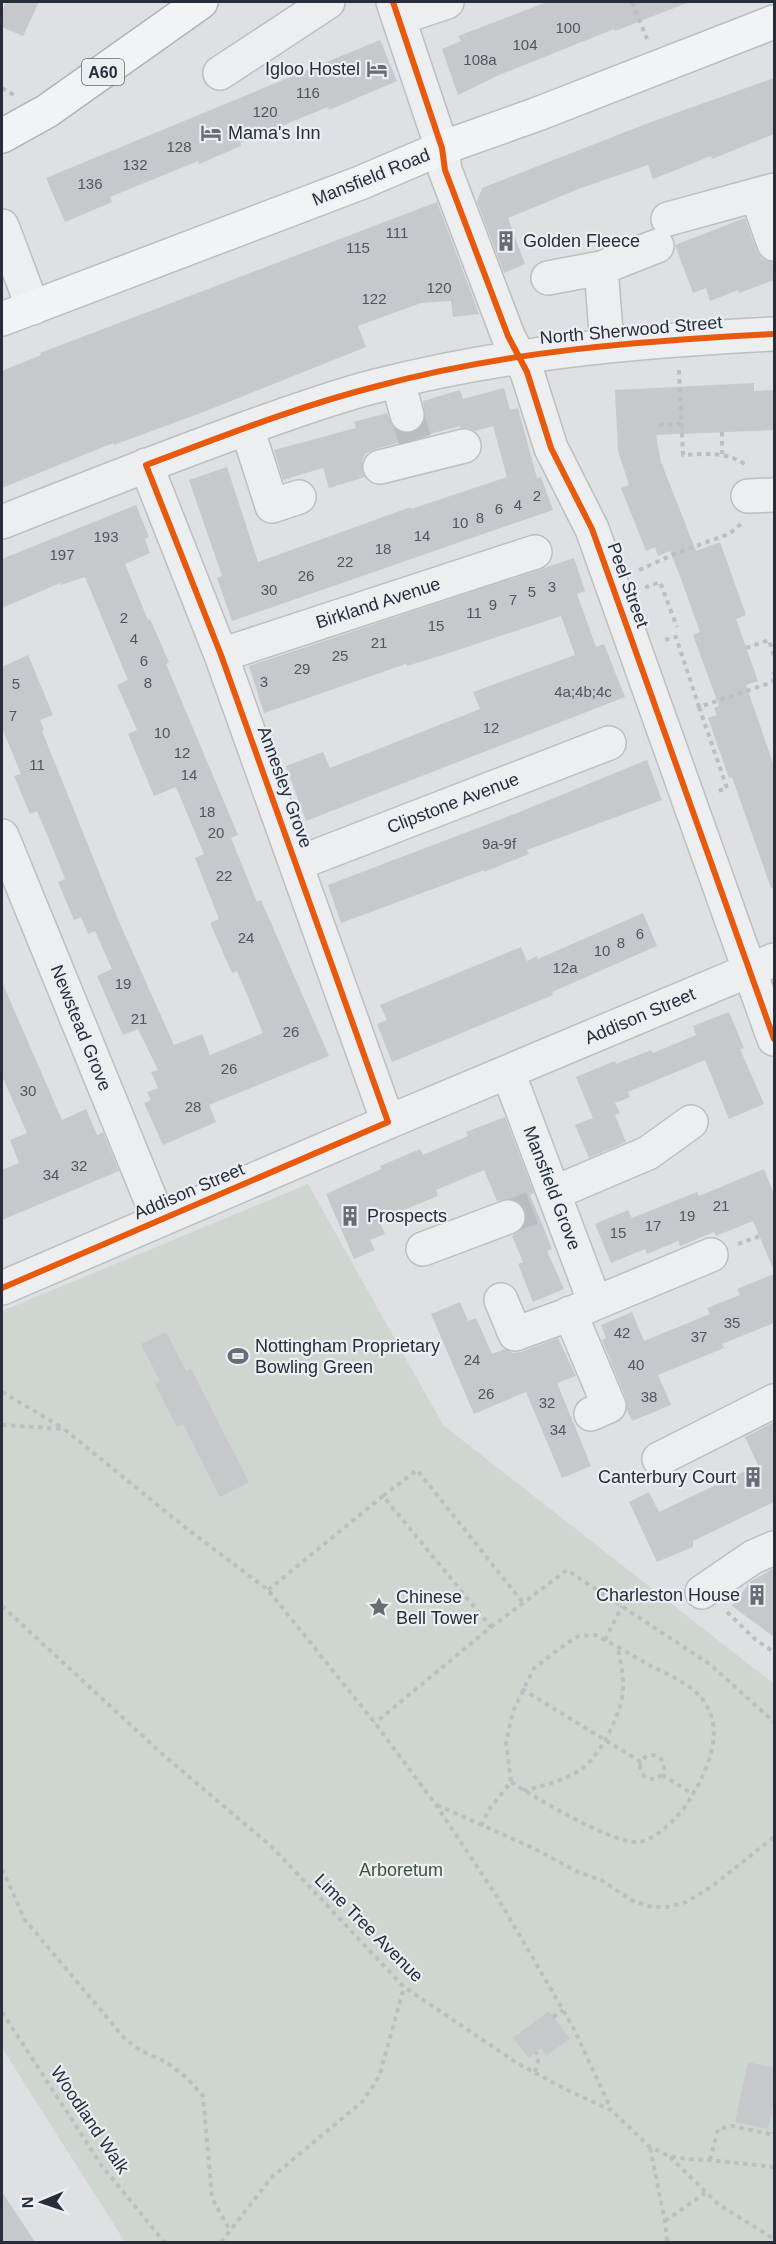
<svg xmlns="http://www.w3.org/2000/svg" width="776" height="2244" viewBox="0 0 776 2244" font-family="Arial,sans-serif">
<rect width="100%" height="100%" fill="#dee0e3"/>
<!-- green -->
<path fill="#cfd6cf" d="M308,1184L443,1425L774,1684V2242H125L2,2048V1311Z"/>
<!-- building -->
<path fill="#c6c8cb" d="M6,2H39L23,36L2,27V12Z
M547,2H686L687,3L615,31L614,29L499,75L458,95L442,49L461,41L458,36Z
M380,40L397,81L329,110L328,107L240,143L241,146L199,164L198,161L110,197L112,202L65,222L46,178Z
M774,78V134L712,159L711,156L653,179L648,165L581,188L508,218L525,264L504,273L477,202L482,188L651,122Z
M437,202L479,314L453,317L451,301L421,303L358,326L366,347L206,411L114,445L113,443L2,488V371L41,355L40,353Z
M745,218L757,251L762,259L772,262L774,269V280L739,293L738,290L710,301L706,288L693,293L675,245Z
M754,383V391L774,390V430L656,435L661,462L696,551L720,542L746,615L736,619L758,681L746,685L774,766V888H771L732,777L729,778L708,718L717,715L714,708L719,706L693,635L700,632L681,579L670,551L658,556L655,547L646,551L621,488L629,485L618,451L615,390Z
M504,388L510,410L518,408L537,478L541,477L553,510L232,621L217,578L222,576L189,480L227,467L258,562L411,507V509L507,477L493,426L475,431L469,428H460V426L375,449L365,454L362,461V471L365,477L329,488L323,468L283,480L274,450L356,428L354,422L387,413L394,429L403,433H412L420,429L425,420L423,401L460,390L463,399Z
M136,505L149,537L145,539L150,553L125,564L148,620L150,619L169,662L166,664L238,835L231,838L257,902L261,900L329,1056L209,1105L216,1122L163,1145L144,1103L151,1100L147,1092L158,1088L151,1072L158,1070L138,1029L123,1035L97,976L112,969L95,931L88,934L81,917L74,920L58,882L65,879L58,861L37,811L30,814L14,776L21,774L2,728V667L28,655L53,715L40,720L44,730L42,731L120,924L174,1045L202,1034L210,1055L263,1033L237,971L232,973L210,923L219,919L195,858L204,854L176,787L154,796L128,734L137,730L117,685L128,680L85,577L61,585L60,583L2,608V559Z
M574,558L585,591L577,594L596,647L604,644L625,697L306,821L286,766L323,752L330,768L480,709L473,692L575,655L561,616L443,655L407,666L406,664L264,713L249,666Z
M647,760L662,800L527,850L529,854L484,872V870L341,923L328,885L517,813Z
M643,913L657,946L552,992L553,995L392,1062L377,1024L387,1020L380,1005L521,947L527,961L537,956L538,959Z
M2,982L62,1120L86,1109L97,1135L103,1132L119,1171L2,1220V1170L19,1163L10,1140L27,1133L2,1076Z
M729,1012L744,1048L740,1049L764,1104L729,1119L705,1060L628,1092L630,1097L615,1103L620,1113L615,1115L626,1142L589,1158L575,1125L593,1118L576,1077L615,1061L616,1064L651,1050L653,1053L696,1035L693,1026Z
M505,1117L534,1193L530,1195L552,1249L547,1251L564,1289L533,1302L518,1264L523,1262L512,1236L523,1228L527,1219L525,1210L519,1202L512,1199L497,1201L484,1170L436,1190L438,1196L379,1220L385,1234L370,1240L375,1250L354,1259L326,1194L381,1169L380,1166L420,1149L423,1155L468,1136L466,1132Z
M764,1169L774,1194V1271L753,1221L716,1236L714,1232L680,1246L678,1241L647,1254L645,1249L611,1263L595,1224L628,1210L632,1218L697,1192L699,1196Z
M774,1274V1323L722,1344L724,1348L658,1375L671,1405L632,1421L627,1410L626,1399L602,1340L606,1338L601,1325L632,1312L644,1341L710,1314L707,1308L740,1295L737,1289Z
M460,1302L468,1321L476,1318L492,1354L505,1349L513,1353L521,1352L558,1338L576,1376L557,1383L591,1466L562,1478L526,1392L474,1414L431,1314Z
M166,1332L186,1371L191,1369L249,1482L220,1497L183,1424L177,1427L155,1384L160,1381L141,1344Z
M774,1422V1502L693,1541V1547L657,1562L629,1502L649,1492L659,1512L758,1465L745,1437Z
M774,1568V1637L732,1606L750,1582Z
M549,2011L570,2039L546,2056L541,2048L529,2058L513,2038Z
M748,2062L774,2068V2102L768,2129L735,2122Z
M2,2192L35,2242H2Z"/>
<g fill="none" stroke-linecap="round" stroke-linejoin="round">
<!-- minor-tunnel -->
<path stroke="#b9bcc1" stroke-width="33" stroke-dasharray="33 16" stroke-linecap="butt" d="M407,415L415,440
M508,1217L532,1208"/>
<!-- minor casing -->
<g stroke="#bcbec1" stroke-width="36">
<path id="minor" d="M393,2L442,148L445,170L508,336L527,372L551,448L592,529L774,1039
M399,18L447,2
M220,73L328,2
M757,196L774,244
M668,219L774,190
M2,226L33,308
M601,268L607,345
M548,278L601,268L657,246
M398,381L407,415
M247,428L272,506L299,497
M146,465L221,655L388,1122
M380,467L464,446
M748,496L774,495
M2,522C83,490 164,458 247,428C290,413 332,397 376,386C507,352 640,341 774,334
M221,655L535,552
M2,836L159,1220
M296,864L609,743
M508,1072L595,1303
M554,1193L648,1153L691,1122
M423,1249L508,1217
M2,1288L388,1122L774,960
M501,1300L515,1334L562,1317L711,1255
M570,1313L609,1406L591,1414
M659,1459L774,1401
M702,1592L753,1557L774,1548"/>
</g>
<!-- major casing -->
<g stroke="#bbbdc1" stroke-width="36">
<path id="major" d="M2,319L360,183L442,148L535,115L774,22"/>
</g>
<!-- highway casing -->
<g stroke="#b1b3b7" stroke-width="36">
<path id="highway" d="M2,136L47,111L201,2"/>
</g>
<!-- path -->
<path stroke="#bcbec2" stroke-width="4" stroke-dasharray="4.5 4.5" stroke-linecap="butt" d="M632,2L647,39
M2,88L14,95
M679,370L683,455C706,454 726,451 746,465
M659,425L682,424
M722,432V454
M639,570L679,552L729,534L741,524
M646,585L647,587L660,582L677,627
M665,640L676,637L699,707L773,682L774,672
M746,648L769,640L774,656
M699,707L727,788L718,791
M738,1244L760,1236
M2,1392L63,1428
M2,1425L64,1429L182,1525L268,1590L375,1723L436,1805L496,1895L573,2027L611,2109
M383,1496L417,1470L524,1604
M268,1590L383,1496L491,1627L375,1723
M2,1606L161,1753L272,1847L404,1987L517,2063L567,2090L611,2110L650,2147L669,2156L687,2159L710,2160L774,2167
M727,1612L756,1640L774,1652
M491,1627L567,1570L711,1665L774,1722
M605,1640L622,1606
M522,1689L641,1762
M640 1767a12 12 0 1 1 24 0a12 12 0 1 1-24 0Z
M662,1775L693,1794
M523,1790C539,1788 572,1778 584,1767C602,1752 622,1713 623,1689C624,1676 620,1661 618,1648
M437,1805L533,1848L578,1872L601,1880L633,1901L652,1907H668L686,1902L711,1887L774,1837
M481,1826L490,1808L511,1782L506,1743L513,1711L534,1668L567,1643L579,1636L595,1635C614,1644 633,1656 651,1666C663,1672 677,1678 688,1686C731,1716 712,1763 690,1799C682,1814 656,1840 639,1842C614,1845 534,1797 511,1782
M2,1869L25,1920L126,2040L140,2050L166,2062L187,2078L203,2096L212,2198L229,2229
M2,2012L102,2166L164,2242
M553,2017L563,2010
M535,2072L538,2060L536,2052
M650,2148L665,2221L667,2242
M670,2157L718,2204L774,2239
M710,2160L718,2129L732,2126L774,2135V2132
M665,2221L705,2193
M221,2242L272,2177L363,2101L379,2077L404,1987"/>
<!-- minor -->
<use href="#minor" stroke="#edeef0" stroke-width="33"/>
<!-- major -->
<use href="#major" stroke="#f2f3f4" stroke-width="33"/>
<!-- highway -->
<use href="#highway" stroke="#f2f3f4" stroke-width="33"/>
<!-- cycleway casing -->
<g stroke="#ebeef3" stroke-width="10">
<path id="cycleway" d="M393,2L442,148L445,170L508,336L527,372L551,448L592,529L774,1039
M2,1288L388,1122L221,655L146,465C221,437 296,407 374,387C505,351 639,341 774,334"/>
</g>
<!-- cycleway -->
<use href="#cycleway" stroke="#e8590c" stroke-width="6"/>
</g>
<!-- icons -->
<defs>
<g id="hotel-bare" transform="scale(1.62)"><path d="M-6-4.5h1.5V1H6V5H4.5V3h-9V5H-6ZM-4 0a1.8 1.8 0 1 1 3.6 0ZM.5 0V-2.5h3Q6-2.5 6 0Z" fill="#676c75" stroke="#ebeef3" stroke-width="2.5" paint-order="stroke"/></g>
<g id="building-bare" transform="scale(1.62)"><path d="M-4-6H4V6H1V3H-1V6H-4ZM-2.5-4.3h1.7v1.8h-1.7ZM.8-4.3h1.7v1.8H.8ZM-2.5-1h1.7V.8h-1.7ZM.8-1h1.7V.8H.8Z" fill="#676c75" stroke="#ebeef3" stroke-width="2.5" paint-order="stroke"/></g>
<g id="stadium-bare" transform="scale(1.62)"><path d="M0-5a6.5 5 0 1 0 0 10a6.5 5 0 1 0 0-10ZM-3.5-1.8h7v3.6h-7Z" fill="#676c75" stroke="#ebeef3" stroke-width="2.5" paint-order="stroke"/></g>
<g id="sight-bare" transform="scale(1.62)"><path d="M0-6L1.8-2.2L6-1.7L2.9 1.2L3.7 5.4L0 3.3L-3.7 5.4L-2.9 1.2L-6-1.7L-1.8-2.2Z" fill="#676c75" stroke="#ebeef3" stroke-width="2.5" paint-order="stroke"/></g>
</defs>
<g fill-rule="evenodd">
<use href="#hotel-bare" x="377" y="69"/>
<use href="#hotel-bare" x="211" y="133"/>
<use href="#building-bare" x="506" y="241"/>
<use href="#building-bare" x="350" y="1216"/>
<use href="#stadium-bare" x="238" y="1356"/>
<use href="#building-bare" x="753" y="1477"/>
<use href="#building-bare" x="757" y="1595"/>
<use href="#sight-bare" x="379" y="1607"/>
</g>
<g text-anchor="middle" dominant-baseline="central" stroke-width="4.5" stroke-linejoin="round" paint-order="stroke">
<!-- number labels -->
<g font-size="15" fill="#50555f">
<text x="568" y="27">100</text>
<text x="525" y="44">104</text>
<text x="480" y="59">108a</text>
<text x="308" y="92">116</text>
<text x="265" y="111">120</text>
<text x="179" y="146">128</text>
<text x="135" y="164">132</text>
<text x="90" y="183">136</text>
<text x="397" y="232">111</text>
<text x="358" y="247">115</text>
<text x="439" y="287">120</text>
<text x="374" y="298">122</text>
<text x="537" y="495">2</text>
<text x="518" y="504">4</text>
<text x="499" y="508">6</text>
<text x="480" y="517">8</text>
<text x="460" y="522">10</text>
<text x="422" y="535">14</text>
<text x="106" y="536">193</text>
<text x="383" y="548">18</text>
<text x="62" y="554">197</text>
<text x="345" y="561">22</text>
<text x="306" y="575">26</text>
<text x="552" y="586">3</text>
<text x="269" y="589">30</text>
<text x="532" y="591">5</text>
<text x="513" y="599">7</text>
<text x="493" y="604">9</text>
<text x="474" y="612">11</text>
<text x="124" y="617">2</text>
<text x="436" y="625">15</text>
<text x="134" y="638">4</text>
<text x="379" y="642">21</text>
<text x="340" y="655">25</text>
<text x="144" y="660">6</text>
<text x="302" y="668">29</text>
<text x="264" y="681">3</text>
<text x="148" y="682">8</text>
<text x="16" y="683">5</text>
<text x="583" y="691">4a;4b;4c</text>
<text x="13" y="715">7</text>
<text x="491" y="727">12</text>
<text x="162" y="732">10</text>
<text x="182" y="752">12</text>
<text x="37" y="764">11</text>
<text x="189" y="774">14</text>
<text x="207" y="811">18</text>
<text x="216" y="832">20</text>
<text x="499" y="843">9a-9f</text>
<text x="224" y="875">22</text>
<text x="640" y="933">6</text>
<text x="246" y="937">24</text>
<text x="621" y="942">8</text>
<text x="602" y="950">10</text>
<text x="565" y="967">12a</text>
<text x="123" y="983">19</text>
<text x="139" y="1018">21</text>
<text x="291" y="1031">26</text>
<text x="229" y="1068">26</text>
<text x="28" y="1090">30</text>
<text x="193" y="1106">28</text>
<text x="79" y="1165">32</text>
<text x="51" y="1174">34</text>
<text x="721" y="1205">21</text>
<text x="687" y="1215">19</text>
<text x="653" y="1225">17</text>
<text x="618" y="1232">15</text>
<text x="732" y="1322">35</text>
<text x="622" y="1332">42</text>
<text x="699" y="1336">37</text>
<text x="472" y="1359">24</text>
<text x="636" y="1364">40</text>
<text x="486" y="1393">26</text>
<text x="649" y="1396">38</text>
<text x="547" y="1402">32</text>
<text x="558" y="1429">34</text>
</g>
<!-- shield labels -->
<rect fill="#ebeef3" stroke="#626872" stroke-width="1.5" x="82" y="59" width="42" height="26" rx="4.5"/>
<g font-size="16" font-weight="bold" fill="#272e3a">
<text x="103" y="72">A60</text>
</g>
<!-- poi labels -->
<g font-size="18" fill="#272e3a" stroke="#ebeef3" text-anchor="start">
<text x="360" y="69" text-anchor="end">Igloo Hostel</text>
<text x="228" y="133">Mama's Inn</text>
<text x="523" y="241">Golden Fleece</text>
<text x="367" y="1216">Prospects</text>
<text x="255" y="1346">Nottingham Proprietary<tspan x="255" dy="21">Bowling Green</tspan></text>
<text x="736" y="1477" text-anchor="end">Canterbury Court</text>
<text x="740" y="1595" text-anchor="end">Charleston House</text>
<text x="396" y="1597">Chinese<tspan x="396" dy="21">Bell Tower</tspan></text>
</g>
<!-- street labels -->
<g font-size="18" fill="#272e3a" stroke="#ebeef3">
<text transform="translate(371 177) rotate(-22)">Mansfield Road</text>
<text transform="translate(631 330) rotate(-5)">North Sherwood Street</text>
<text transform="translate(628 585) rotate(70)">Peel Street</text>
<text transform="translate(378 603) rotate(-18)">Birkland Avenue</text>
<text transform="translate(285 787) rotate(70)">Annesley Grove</text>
<text transform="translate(453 803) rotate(-21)">Clipstone Avenue</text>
<text transform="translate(640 1016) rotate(-23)">Addison Street</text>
<text transform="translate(81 1028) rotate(68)">Newstead Grove</text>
<text transform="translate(552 1188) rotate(69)">Mansfield Grove</text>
<text transform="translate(189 1191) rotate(-23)">Addison Street</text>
<text transform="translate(369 1928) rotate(45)">Lime Tree Avenue</text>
<text transform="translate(90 2120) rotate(56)">Woodland Walk</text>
</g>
<!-- park labels -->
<g font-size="18" fill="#3b5535" stroke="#ebeef3">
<text x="401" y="1870">Arboretum</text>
</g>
</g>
<!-- border -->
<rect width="776" height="2244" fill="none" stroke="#272e3a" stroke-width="6"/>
<!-- north arrow -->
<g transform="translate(42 2202) rotate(268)" stroke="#ebeef3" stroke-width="4.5" paint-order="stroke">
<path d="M0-4.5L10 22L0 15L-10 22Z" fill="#272e3a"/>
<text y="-9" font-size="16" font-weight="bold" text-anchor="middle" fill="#272e3a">N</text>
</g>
</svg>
